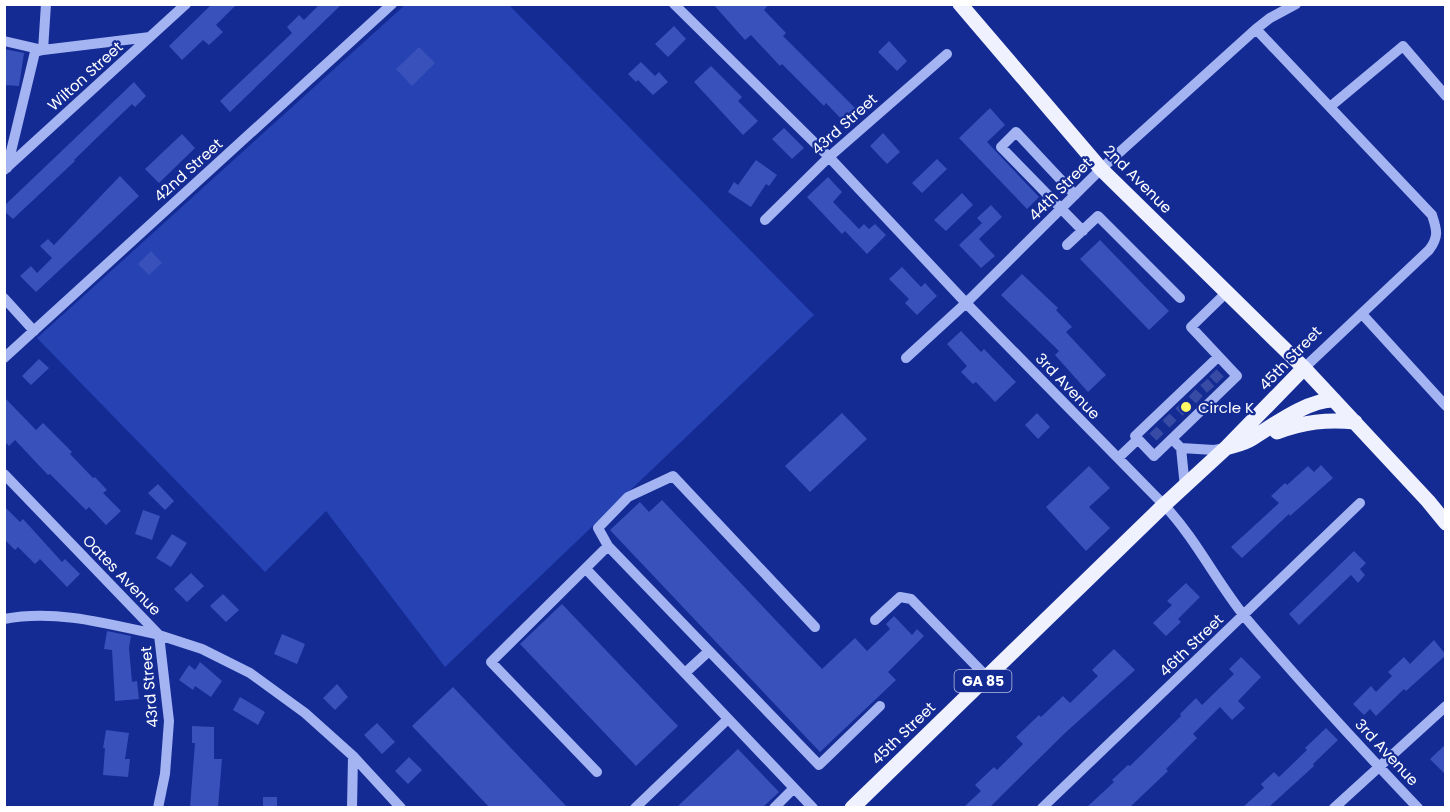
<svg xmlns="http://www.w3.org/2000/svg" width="1450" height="812" viewBox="0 0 1450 812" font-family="Poppins,sans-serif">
<rect width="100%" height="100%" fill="#142b94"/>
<!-- green -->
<path fill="#2642b3" d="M406,4L509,5L814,315L445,667L326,511L265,572L37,338Z"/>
<!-- building -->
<path fill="#3851bb" d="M212,4H237L216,25L223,32L209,45L203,40L182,60L169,46Z
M320,4H342L230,112L220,101L292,33L287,27L299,15L304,20Z
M713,4H769L764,10L786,33L783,36L859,112L846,124L826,103L824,106L782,64L780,66L751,35L745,40Z
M674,26L686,39L668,57L655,44Z
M889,41L907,61L897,71L878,52Z
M419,47L435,63L412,86L396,69Z
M4,49L24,53L19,86L4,85Z
M641,62L655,76L659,72L668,82L653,95L638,80L636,82L628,74Z
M711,66L742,97L738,101L758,121L743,135L694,82Z
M134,82L146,96L135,107L132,104L108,127L74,160L75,161L13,219L4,211V206Z
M990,108L1005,125L987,142L1039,197L1027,209L959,138Z
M784,128L804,148L792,159L772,139Z
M883,133L900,152L887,164L870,146Z
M182,134L195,148L159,183L145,169Z
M937,159L947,169L922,193L912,183Z
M756,160L777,175L769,186L766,184L751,207L728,192L734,182L738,185Z
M120,176L139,196L36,292L20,276L31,266L37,273L52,258L40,246L48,239L54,245Z
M828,177L842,192L833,202L859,229L864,224L869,229L875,224L886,235L867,254L845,231L842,234L807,197Z
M962,193L973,205L946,231L934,220Z
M991,205L1002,217L979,239L995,256L981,268L959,245L982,223L977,218Z
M1100,240L1169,311L1149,330L1080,259Z
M151,251L162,263L149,275L138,264Z
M902,267L921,287L925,283L937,296L917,315L905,303L909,299L889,279Z
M1022,274L1058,308L1056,310L1072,327L1066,332L1106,375L1088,392L1055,355L1059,351L1001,295Z
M961,331L981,352L984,349L1016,382L995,402L976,382L973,384L961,372L967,366L947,344Z
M39,359L49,368L31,385L22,376Z
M4,397L36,430L43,423L72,452L70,454L93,478L95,477L107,490L103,493L121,511L106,525L89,507L86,510L50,474L48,475L15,440L9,446L4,441Z
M842,413L867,439L810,492L785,466Z
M1037,413L1050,427L1038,439L1025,425Z
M1321,465L1333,478L1290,516L1289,514L1242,558L1231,547L1279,503L1271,496L1285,483L1287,485L1308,466L1314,472Z
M1089,466L1110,488L1089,507L1110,528L1086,551L1046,507Z
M158,484L174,501L165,510L148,493Z
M662,500L822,669L855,638L867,651L890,629L886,624L894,616L912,635L917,629L924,636L888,672L896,680L820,752L610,530L640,502L649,512Z
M4,506L20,522L23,519L62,562L65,559L80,574L67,587L40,559L35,564L18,547L15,550L4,539Z
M143,510L160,516L152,540L135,534Z
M172,534L187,543L171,567L156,558Z
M1354,551L1366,563L1360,569L1365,575L1358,583L1351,575L1299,625L1289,614Z
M191,573L204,586L187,602L174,589Z
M1186,583L1200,597L1178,619L1181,622L1166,636L1153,623L1172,605L1167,601Z
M223,594L239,610L226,622L210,606Z
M562,604L678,726L636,766L520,644Z
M107,631L131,636L129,648L132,682L137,681L139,699L115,701L112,650L104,649Z
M282,634L305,644L297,664L274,654Z
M1434,640L1446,655L1406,691L1404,689L1376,716L1370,709L1364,715L1353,704L1371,686L1376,692L1392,676L1388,672L1404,657L1410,664Z
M1114,649L1135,670L1065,733L990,807H964L981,791L975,785L994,767L997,770L1023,744L1016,737L1039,715L1041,717L1063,696L1070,703L1098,676L1092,670Z
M1241,657L1261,677L1238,701L1245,708L1232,720L1220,707L1193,734L1197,738L1166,769L1168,771L1130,807H1087L1114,782L1112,780L1128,765L1130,766L1181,716L1180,714L1196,698L1202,705L1234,674L1229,669Z
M200,662L222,681L211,697L195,686L193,690L179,680L189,665L195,670Z
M337,684L348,697L335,710L323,698Z
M453,687L567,807H489L412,726Z
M240,697L265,712L258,725L233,710Z
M377,723L395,742L382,754L364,735Z
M192,726L214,727V759H222L218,807H190L195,743H192Z
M1326,728L1338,740L1313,764L1314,766L1269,807H1243L1264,788L1261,784L1274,772L1279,777L1307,750L1305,748Z
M106,730L129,733L125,759H130L128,777L103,775L105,748H103Z
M1446,744V775L1430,759Z
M738,749L779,792L777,794L763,807H677Z
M409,757L422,770L408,784L395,771Z
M263,797H277V807H263Z"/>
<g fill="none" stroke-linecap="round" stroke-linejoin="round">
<!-- minor-tunnel -->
<path stroke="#374ba4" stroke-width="10" stroke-dasharray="10 5" stroke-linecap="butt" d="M1213,373L1222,382
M1204,382L1212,391
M1192,393L1201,401
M1179,405L1188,414
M1166,417L1175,426
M1153,430L1162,439"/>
<!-- minor -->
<path stroke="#a4b3f2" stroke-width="10" d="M674,4L829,157L966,303L1164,505C1196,539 1216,581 1245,617C1300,682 1359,746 1418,808
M1256,29L1432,215C1437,230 1439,237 1429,250L1304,368
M4,41L43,50L150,37
M1331,106L1403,46L1446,96
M7,168L35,52L43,50L46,4
M4,170L186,4
M1075,195L1016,132L1001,147L1083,231
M765,220L829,157L947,54
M1067,245L1098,216L1180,298
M4,298L34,331
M1362,314L1446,406
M1218,357L1135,436L1154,456L1237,376L1191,327L1227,292
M4,358L392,4
M906,358L966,303L1101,169L1256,29L1270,18L1296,4
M1173,440L1181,448L1185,487
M1181,448L1214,450L1226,448
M1118,458L1138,439
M4,474L159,635L202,649L250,673L305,713L353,756L401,808
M608,546L598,528L628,497L673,476L815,627
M586,569L813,808
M4,619C56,609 109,624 159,635L169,721L165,774L158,808
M875,620L900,597L911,599L987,677
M685,673L709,651
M597,772L491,662L608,546L819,765L880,706
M352,808L353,756
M635,808L728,719
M774,808L794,788
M1042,808L1360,503
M1334,808L1446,706"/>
<!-- major -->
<path stroke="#eff1ff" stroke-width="15" d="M960,4L1101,169L1304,368L1428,501L1446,523
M1277,432C1304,422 1327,419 1355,422
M1229,447C1236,445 1245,443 1251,439C1274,425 1307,400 1334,400
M852,808L1164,505L1227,447L1304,368"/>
</g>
<!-- markers -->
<circle fill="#fffa65" stroke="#142b94" stroke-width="2" cx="1186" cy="407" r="6"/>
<g text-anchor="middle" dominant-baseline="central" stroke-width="4.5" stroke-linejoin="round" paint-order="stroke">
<!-- shield labels -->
<rect fill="#142b94" stroke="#b8bfdf" stroke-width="1.5" x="954.5" y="670" width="57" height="22" rx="4.5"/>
<g font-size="14" font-weight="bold" fill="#fff">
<text x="983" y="681">GA 85</text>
</g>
<!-- street labels -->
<g font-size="15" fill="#fff" stroke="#142b94">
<text transform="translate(85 76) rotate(-42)">Wilton Street</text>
<text transform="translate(844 124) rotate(-42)">43rd Street</text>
<text transform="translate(188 170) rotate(-42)">42nd Street</text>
<text transform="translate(1138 179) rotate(45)">2nd Avenue</text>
<text transform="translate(1060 189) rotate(-45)">44th Street</text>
<text transform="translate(1290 358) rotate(-46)">45th Street</text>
<text transform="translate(1068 386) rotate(46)">3rd Avenue</text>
<text transform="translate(122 575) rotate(46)">Oates Avenue</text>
<text transform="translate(1191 645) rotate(-44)">46th Street</text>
<text transform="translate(149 687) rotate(-95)">43rd Street</text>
<text transform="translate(903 733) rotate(-44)">45th Street</text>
<text transform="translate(1387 752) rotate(47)">3rd Avenue</text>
</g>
<!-- poi labels -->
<g font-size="15" fill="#fff" stroke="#142b94" text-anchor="start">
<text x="1198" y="407">Circle K</text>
</g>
</g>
<!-- border -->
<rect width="1450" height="812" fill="none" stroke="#ffffff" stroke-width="12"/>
</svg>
